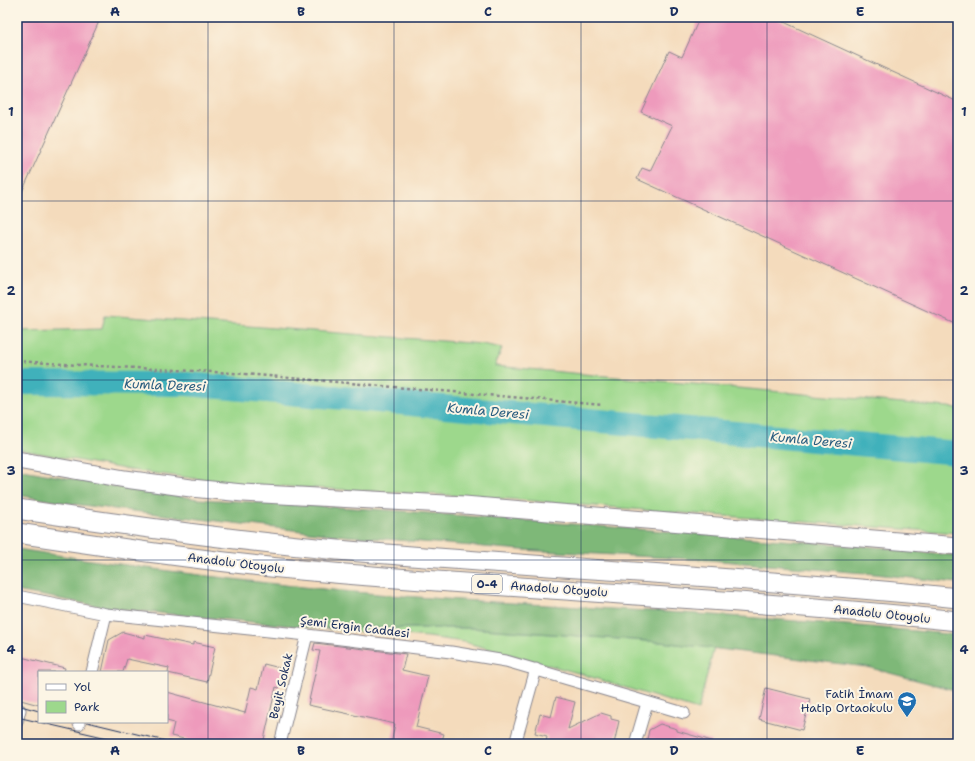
<svg xmlns="http://www.w3.org/2000/svg" width="975" height="761" viewBox="0 0 975 761" font-family="'Shantell Sans',sans-serif">
<rect width="100%" height="100%" fill="#fcf5e5"/>
<filter id="ink" filterUnits="userSpaceOnUse"><feTurbulence type="fractalNoise" baseFrequency=".025" numOctaves="2"/><feDisplacementMap in="SourceGraphic" scale="8" xChannelSelector="R" yChannelSelector="G"/><feConvolveMatrix kernelMatrix="1 2 1 2 8 2 1 2 1" color-interpolation-filters="sRGB"/></filter>
<filter id="wash" filterUnits="userSpaceOnUse"><feTurbulence type="fractalNoise" baseFrequency=".012" numOctaves="4" result="noise"/><feDisplacementMap in="SourceGraphic" scale="16" xChannelSelector="R" yChannelSelector="G"/><feGaussianBlur stdDeviation="0.9" result="paint"/><feColorMatrix in="noise" values="0 0 0 0 0 0 0 0 0 0 0 0 0 0 0 0 0 1.4 0 .05"/><feComposite in="paint" operator="in"/></filter>
<g filter="url(#wash)">
<rect width="100%" height="100%" fill="#f4dbbc"/>
<!-- green -->
<path fill="#9dd88c" stroke="#5c8475" d="M105,315L482,344L502,348L495,366L958,408V533L669,512L484,497L237,484L130,470L17,449V331L102,329Z
M314,628H470L660,642L714,648L698,710L578,673L464,642L428,637Z"/>
<!-- forest -->
<path fill="#7eb878" stroke="#4c746b" d="M17,469L123,488L199,499L387,510L899,549L958,556V583L875,574L709,560L522,550L335,535L73,504L17,495Z
M17,549C141,568 265,585 389,595C464,601 538,604 612,609C728,615 843,624 958,635V691L867,667L660,642L470,628H314L109,608L17,591Z"/>
<g fill="none" stroke-linecap="round" stroke-linejoin="round">
<!-- river -->
<path stroke="#41b1bb" stroke-width="24" d="M17,383L187,384L958,453"/>
</g>
<g id="blocks">
<!-- building -->
<path fill="#ee9abc" d="M17,17H101L17,203Z
M700,17H773L958,102V325L637,179L642,168L650,171L672,126L641,112L669,51L682,57Z
M123,632L145,638V635L193,645V642L215,647L207,682L168,673L169,668L127,659L123,672H102L109,640Z
M315,643L406,654L402,670L428,676L416,727L444,734L441,744H391L395,724L308,705L320,651L313,650Z
M17,656L65,668L64,672H39V705L17,699Z
M264,664L284,669L279,688L276,687L263,744H205L171,736L174,723L167,721V692L245,713L251,687L258,689Z
M766,688L810,699L802,730L759,719Z
M556,697L575,702L568,729L601,713L611,716V719L619,721L614,744H546L547,736L535,733L540,714L551,717Z
M660,724L677,729V731L712,741L711,744H646L649,730Z"/>
</g>
</g>
<g filter="url(#ink)">
<use href="#blocks" fill-opacity="0" stroke="#88858d" stroke-width="1"/>
<g fill="none" stroke-linecap="round" stroke-linejoin="round">
<!-- minor casing -->
<g stroke="#88858d" stroke-width="13">
<path id="minor" d="M17,596L106,614L307,635L451,652L506,661L684,713
M92,672L106,614
M17,722L20,710
M79,724V722
M280,744L307,635
M515,744L536,669
M635,744L647,703"/>
</g>
<!-- primary casing -->
<g stroke="#88858d" stroke-width="19">
<path id="primary" d="M17,460L125,479L191,488L243,493L464,505L958,546"/>
</g>
<!-- motorway casing -->
<g stroke="#88858d" stroke-width="21">
<path id="motorway" d="M17,509C124,525 230,540 338,550C544,568 752,577 958,598
M17,533C111,547 205,561 300,570C519,590 739,598 958,621"/>
</g>
<!-- path -->
<path stroke="#88858d" stroke-width="2.5" stroke-dasharray="3 3" stroke-linecap="butt" d="M17,361L79,365L233,373L603,405"/>
<!-- minor -->
<use href="#minor" stroke="#fff" stroke-width="11"/>
<!-- primary -->
<use href="#primary" stroke="#fff" stroke-width="17"/>
<!-- motorway -->
<use href="#motorway" stroke="#fff" stroke-width="19"/>
<!-- tram -->
<path stroke="#1b2f5e" stroke-width="1" d="M17,705L39,711
M17,717L133,744
M87,722L178,744"/>
</g>
</g>
<!-- grid -->
<path fill="none" stroke="#1b2f5e" stroke-width="1" stroke-opacity="0.55" d="M208,17V744M394,17V744M581,17V744M767,17V744M17,201H958M17,380H958M17,560H958"/>
<!-- icons -->
<defs>
<g id="school-pin" transform="scale(1)"><path d="M0 17L-7.5 6A9.5 9.5 0 1 1 7.5 6Z" fill="#1f6fb2" stroke="#fcf5e5"/><path d="M0-5L7-2L0 1L-7-2ZM-4 1L0 2.5L4 1V4Q0 6-4 4Z" fill="#fff"/></g>
</defs>
<g fill-rule="evenodd">
<use href="#school-pin" x="907" y="701"/>
</g>
<g text-anchor="middle" dominant-baseline="central" stroke-width="4" stroke-linejoin="round" paint-order="stroke">
<!-- shield labels -->
<rect fill="#fcf5e5" stroke="#5e6a86" stroke-width="1" x="472" y="575" width="30" height="18" rx="3"/>
<g font-size="11" font-weight="bold" fill="#1b2f5e">
<text x="487" y="584">O-4</text>
</g>
<!-- street labels -->
<g font-size="12" fill="#1b2f5e" stroke="#fcf5e5">
<text transform="translate(236 563) rotate(7)">Anadolu Otoyolu</text>
<text transform="translate(559 589) rotate(4)">Anadolu Otoyolu</text>
<text transform="translate(882 614) rotate(6)">Anadolu Otoyolu</text>
<text transform="translate(355 627) rotate(7)">Şemi Ergin Caddesi</text>
<text transform="translate(281 686) rotate(-77)">Beyit Sokak</text>
</g>
<!-- poi labels -->
<g font-size="12" fill="#1b2f5e" stroke="#fcf5e5" text-anchor="end">
<text x="893" y="694">Fatih İmam<tspan x="893" dy="14">Hatip Ortaokulu</tspan></text>
</g>
<!-- water labels -->
<g font-size="13" font-style="italic" fill="#285c7f" stroke="#fcf5e5">
<text transform="translate(165 385) rotate(2)">Kumla Deresi</text>
<text transform="translate(488 411) rotate(5)">Kumla Deresi</text>
<text transform="translate(811 440) rotate(5)">Kumla Deresi</text>
</g>
</g>
<!-- margin -->
<rect width="975" height="761" fill="none" stroke="#fcf5e5" stroke-width="44"/>
<!-- legend -->
<rect x="38" y="671" width="130" height="52" fill="#fcf5e5" stroke="#a2a6af"/>
<rect x="46" y="684" width="20" height="6" fill="#ffffff" stroke="#a2a6af"/>
<text x="74" y="691" font-size="12" fill="#1b2f5e">Yol</text>
<rect x="46" y="701" width="20" height="12" fill="#9dd88c" stroke="#a2a6af"/>
<text x="74" y="711" font-size="12" fill="#1b2f5e">Park</text>
<rect x="22" y="22" width="931" height="717" fill="none" stroke="#1b2f5e" stroke-width="1.5"/>
<g font-size="13" text-anchor="middle" font-weight="bold" fill="#1b2f5e">
<text x="115" y="16">A</text>
<text x="301" y="16">B</text>
<text x="488" y="16">C</text>
<text x="674" y="16">D</text>
<text x="860" y="16">E</text>
<text x="11" y="116">1</text>
<text x="964" y="116">1</text>
<text x="11" y="295">2</text>
<text x="964" y="295">2</text>
<text x="11" y="475">3</text>
<text x="964" y="475">3</text>
<text x="11" y="654">4</text>
<text x="964" y="654">4</text>
<text x="115" y="755">A</text>
<text x="301" y="755">B</text>
<text x="488" y="755">C</text>
<text x="674" y="755">D</text>
<text x="860" y="755">E</text>
</g>
</svg>
